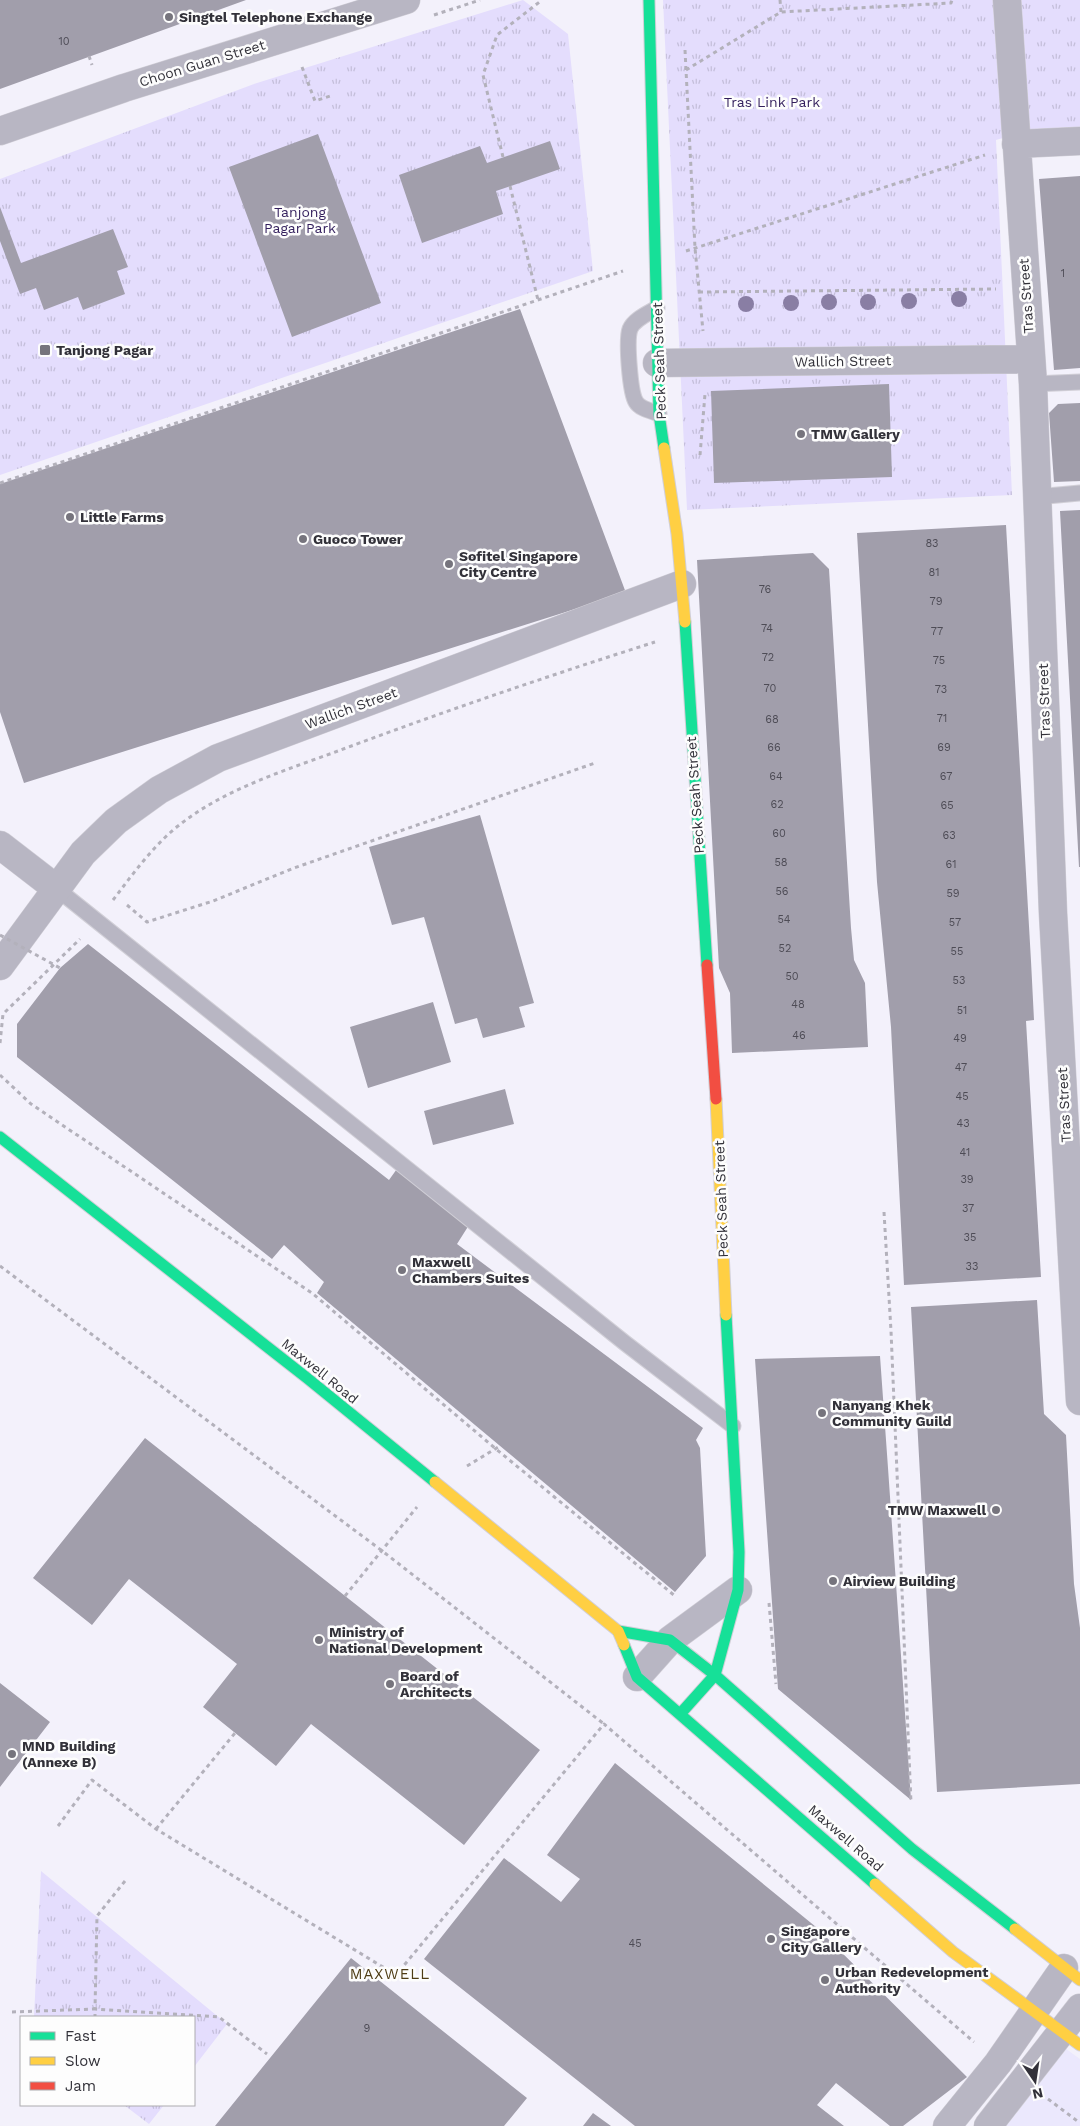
<svg xmlns="http://www.w3.org/2000/svg" width="1080" height="2126" viewBox="0 0 1080 2126" font-family="'Work Sans',sans-serif">
<defs>
<pattern id="park-tufts" width="24" height="20" patternUnits="userSpaceOnUse" patternTransform="scale(1.25)"><rect width="24" height="20" fill="#e4ddfd"/><path d="M3 7l-1-3M5 7V3M7 7l1-3M15 17l-1-3M17 17v-4M19 17l1-3" fill="none" stroke="#c4beda"/></pattern>
</defs>
<rect width="100%" height="100%" fill="#f3f1fb"/>
<!-- built -->
<path fill="#ebe8fd" d="M1062,2046L1080,2059V2126H998Z"/>
<!-- park -->
<path fill="url(#park-tufts)" d="M523,0L568,34L593,271L0,475V179L257,83Z
M663,0H1080V127L1030,130L996,140L1012,495L687,510Z
M41,1871L227,2024L194,2067V2017H34Z
M124,2105H164L149,2124Z"/>
<!-- building -->
<path fill="#a19eab" d="M0,0H246L0,89Z
M318,134L381,303L292,337L229,167Z
M550,141L560,169L496,191L503,214L422,243L399,175L480,146L487,163Z
M1080,176V368L1054,370L1039,179Z
M0,207L21,263L113,229L128,267L117,271L125,294L83,310L78,297L44,310L36,288L20,294L0,241Z
M520,309L626,593L24,783L0,712V484Z
M889,384L892,477L714,483L711,391Z
M1080,403V481L1054,482L1049,413L1058,404Z
M1080,510V867H1079L1060,511Z
M1006,525L1031,961L1034,1020L1026,1021L1041,1277L904,1285L891,1027L877,882L857,533Z
M813,553L829,569L851,928L854,960L865,983L868,1047L732,1053L730,993L719,968L697,560Z
M480,815L534,1003L519,1007L525,1027L483,1038L477,1018L455,1024L424,917L392,925L369,847Z
M88,944L389,1180L399,1166L469,1225L457,1244L703,1428L696,1440L700,1448L706,1556L675,1592L317,1293L324,1282L284,1245L272,1259L17,1057V1024L60,968Z
M433,1002L451,1062L368,1088L350,1027Z
M505,1089L514,1124L433,1145L424,1111Z
M1037,1300L1044,1414L1066,1435L1074,1584L1080,1628V1784L937,1792L911,1307Z
M880,1356L888,1468L911,1800L778,1689L755,1359Z
M145,1438L540,1750L464,1845L311,1724L276,1766L203,1707L237,1664L129,1579L92,1625L33,1578Z
M0,1683L50,1722L0,1787Z
M615,1763L816,1927L967,2077L903,2126H890L836,2083L817,2105L844,2126H635L424,1959L504,1858L561,1902L580,1879L547,1855Z
M351,1958L527,2098L504,2126H215Z
M593,2113L611,2126H583Z"/>
<g fill="none" stroke-linecap="round" stroke-linejoin="round">
<!-- lane casing -->
<g stroke="#d1cfd7" stroke-width="17">
<path id="lane" d="M657,308C649,313 634,319 630,329C626,340 630,393 636,402C640,409 652,411 659,414
M1033,384L1080,382
M1036,497L1080,493
M57,889L625,1343L733,1426"/>
</g>
<!-- street casing -->
<g stroke="#d1cfd7" stroke-width="29">
<path id="street" d="M1007,0L1033,384L1053,913L1080,1401
M0,131L124,88L406,0
M1016,144L1080,141
M657,363L1030,359
M0,845L57,889
M0,966L83,853L116,821L159,790L218,758L682,584
M637,1677L670,1640L738,1590
M947,2126L998,2063L1064,1968
M988,2126L1080,2008"/>
</g>
<!-- fast casing -->
<g stroke="#d1cfd7" stroke-width="13">
<path id="fast" d="M649,0L659,414L664,448
M685,622L707,965
M0,1137L307,1378L435,1482
M618,1631L670,1640L715,1675L912,1849L1015,1929
M624,1645L637,1677L875,1884
M681,1713L715,1675L738,1590L739,1552L726,1315"/>
</g>
<!-- slow casing -->
<g stroke="#d1cfd7" stroke-width="13">
<path id="slow" d="M664,448L677,534L685,622
M716,1099L726,1315
M435,1482L618,1631L624,1645
M875,1884L953,1952L1080,2045
M1015,1929L1080,1980"/>
</g>
<!-- jam casing -->
<g stroke="#d1cfd7" stroke-width="13">
<path id="jam" d="M707,965L716,1099"/>
</g>
<!-- path -->
<path stroke="#b3b1bb" stroke-width="3" stroke-dasharray="4 4" stroke-linecap="butt" d="M780,0L781,12
M434,15L480,0
M685,50L695,248L703,331
M89,56L92,65
M302,67L315,101L330,96
M686,70L781,12L951,3L952,0
M503,157L483,75L497,35L542,0
M510,186L538,300
M686,251L985,155
M699,292L996,289
M700,455L705,394
M0,483L623,271
M113,900C133,874 152,847 178,826C225,788 290,769 346,748C448,710 551,675 655,642
M127,905L147,922L213,901L294,868L595,763
M0,1043L3,1014L80,939
M0,1075L31,1104L312,1293L496,1449L675,1596
M884,1212L891,1331L911,1803
M0,1266L381,1550L604,1724
M467,1466L500,1446
M345,1596L417,1507
M769,1603L776,1684
M58,1826L92,1780L156,1829L396,1975L604,1724L974,2042
M156,1829L235,1733
M125,1881L97,1916L95,2009L219,2017L267,2054
M12,2012L95,2009V2017
M1048,2099L1080,2123"/>
<!-- lane -->
<use href="#lane" stroke="#b8b6c3" stroke-width="15"/>
<!-- street -->
<use href="#street" stroke="#b8b6c3" stroke-width="28"/>
<!-- fast -->
<use href="#fast" stroke="#16e098" stroke-width="11"/>
<!-- slow -->
<use href="#slow" stroke="#ffcf43" stroke-width="11"/>
<!-- jam -->
<use href="#jam" stroke="#f24e42" stroke-width="11"/>
<!-- path-bridge -->
<path stroke="#b3b1bb" stroke-width="3" stroke-dasharray="4 4" stroke-linecap="butt" d="M0,935L60,968"/>
</g>
<!-- trees -->
<g fill="#897ea4">
<circle cx="959" cy="299" r="8"/>
<circle cx="909" cy="301" r="8"/>
<circle cx="829" cy="302" r="8"/>
<circle cx="868" cy="302" r="8"/>
<circle cx="791" cy="303" r="8"/>
<circle cx="746" cy="304" r="8"/>
</g>
<!-- markers -->
<g fill="#76747d" stroke="#fdfdfd" stroke-width="2">
<circle cx="169" cy="17" r="5"/>
<rect x="39" y="344" width="12" height="12" rx="2.5"/>
<circle cx="801" cy="434" r="5"/>
<circle cx="70" cy="517" r="5"/>
<circle cx="303" cy="539" r="5"/>
<circle cx="449" cy="564" r="5"/>
<circle cx="402" cy="1270" r="5"/>
<circle cx="822" cy="1413" r="5"/>
<circle cx="996" cy="1510" r="5"/>
<circle cx="833" cy="1581" r="5"/>
<circle cx="319" cy="1640" r="5"/>
<circle cx="390" cy="1684" r="5"/>
<circle cx="12" cy="1754" r="5"/>
<circle cx="771" cy="1939" r="5"/>
<circle cx="825" cy="1980" r="5"/>
</g>
<g text-anchor="middle" dominant-baseline="central" stroke-width="5" stroke-linejoin="round" paint-order="stroke">
<!-- number labels -->
<g font-size="11" fill="#4e4c56">
<text x="64" y="41">10</text>
<text x="1063" y="273">1</text>
<text x="932" y="543">83</text>
<text x="934" y="572">81</text>
<text x="765" y="589">76</text>
<text x="936" y="601">79</text>
<text x="767" y="628">74</text>
<text x="937" y="631">77</text>
<text x="768" y="657">72</text>
<text x="939" y="660">75</text>
<text x="770" y="688">70</text>
<text x="941" y="689">73</text>
<text x="942" y="718">71</text>
<text x="772" y="719">68</text>
<text x="774" y="747">66</text>
<text x="944" y="747">69</text>
<text x="776" y="776">64</text>
<text x="946" y="776">67</text>
<text x="777" y="804">62</text>
<text x="947" y="805">65</text>
<text x="779" y="833">60</text>
<text x="949" y="835">63</text>
<text x="781" y="862">58</text>
<text x="951" y="864">61</text>
<text x="782" y="891">56</text>
<text x="953" y="893">59</text>
<text x="784" y="919">54</text>
<text x="955" y="922">57</text>
<text x="785" y="948">52</text>
<text x="957" y="951">55</text>
<text x="792" y="976">50</text>
<text x="959" y="980">53</text>
<text x="798" y="1004">48</text>
<text x="962" y="1010">51</text>
<text x="799" y="1035">46</text>
<text x="960" y="1038">49</text>
<text x="961" y="1067">47</text>
<text x="962" y="1096">45</text>
<text x="963" y="1123">43</text>
<text x="965" y="1152">41</text>
<text x="967" y="1179">39</text>
<text x="968" y="1208">37</text>
<text x="970" y="1237">35</text>
<text x="972" y="1266">33</text>
<text x="635" y="1943">45</text>
<text x="367" y="2028">9</text>
</g>
<!-- poi labels -->
<g font-size="14" font-weight="bold" fill="#323139" stroke="#fdfdfd" text-anchor="start">
<text x="179" y="17">Singtel Telephone Exchange</text>
<text x="56" y="350">Tanjong Pagar</text>
<text x="811" y="434">TMW Gallery</text>
<text x="80" y="517">Little Farms</text>
<text x="313" y="539">Guoco Tower</text>
<text x="459" y="556">Sofitel Singapore<tspan x="459" dy="16">City Centre</tspan></text>
<text x="412" y="1262">Maxwell<tspan x="412" dy="16">Chambers Suites</tspan></text>
<text x="832" y="1405">Nanyang Khek<tspan x="832" dy="16">Community Guild</tspan></text>
<text x="986" y="1510" text-anchor="end">TMW Maxwell</text>
<text x="843" y="1581">Airview Building</text>
<text x="329" y="1632">Ministry of<tspan x="329" dy="16">National Development</tspan></text>
<text x="400" y="1676">Board of<tspan x="400" dy="16">Architects</tspan></text>
<text x="22" y="1746">MND Building<tspan x="22" dy="16">(Annexe B)</tspan></text>
<text x="781" y="1931">Singapore<tspan x="781" dy="16">City Gallery</tspan></text>
<text x="835" y="1972">Urban Redevelopment<tspan x="835" dy="16">Authority</tspan></text>
</g>
<!-- street labels -->
<g font-size="14" fill="#323139" stroke="#fdfdfd">
<text transform="translate(202 63) rotate(-17)">Choon Guan Street</text>
<text transform="translate(1026 296) rotate(-94)">Tras Street</text>
<text transform="translate(659 361) rotate(-92)">Peck Seah Street</text>
<text transform="translate(843 361) rotate(-1)">Wallich Street</text>
<text transform="translate(1044 701) rotate(-92)">Tras Street</text>
<text transform="translate(351 708) rotate(-20)">Wallich Street</text>
<text transform="translate(695 795) rotate(-94)">Peck Seah Street</text>
<text transform="translate(1064 1105) rotate(-93)">Tras Street</text>
<text transform="translate(721 1199) rotate(-92)">Peck Seah Street</text>
<text transform="translate(320 1371) rotate(39)">Maxwell Road</text>
<text transform="translate(846 1838) rotate(41)">Maxwell Road</text>
</g>
<!-- park labels -->
<g font-size="14" fill="#331f5d" stroke="#fdfdfd">
<text x="772" y="102">Tras Link Park</text>
<text x="300" y="212">Tanjong<tspan x="300" dy="16">Pagar Park</tspan></text>
</g>
<!-- neighbourhood labels -->
<g font-size="15" letter-spacing="1" fill="#4e3c15" stroke="#fdfdfd">
<text x="390" y="1974">MAXWELL</text>
</g>
</g>
<!-- legend -->
<rect x="20" y="2016" width="175" height="90" fill="#fdfdfd" stroke="#acabaf"/>
<rect x="30" y="2032" width="25" height="8" fill="#16e098" stroke="#acabaf"/>
<text x="65" y="2041" font-size="15" fill="#323139">Fast</text>
<rect x="30" y="2057" width="25" height="8" fill="#ffcf43" stroke="#acabaf"/>
<text x="65" y="2066" font-size="15" fill="#323139">Slow</text>
<rect x="30" y="2082" width="25" height="8" fill="#f24e42" stroke="#acabaf"/>
<text x="65" y="2091" font-size="15" fill="#323139">Jam</text>
<!-- north arrow -->
<g transform="translate(1035 2081) rotate(167)" stroke="#fdfdfd" stroke-width="4" paint-order="stroke">
<path d="M0-4L9 19L0 12L-9 19Z" fill="#323139"/>
<text y="-8" font-size="14" font-weight="bold" text-anchor="middle" fill="#323139">N</text>
</g>
</svg>
